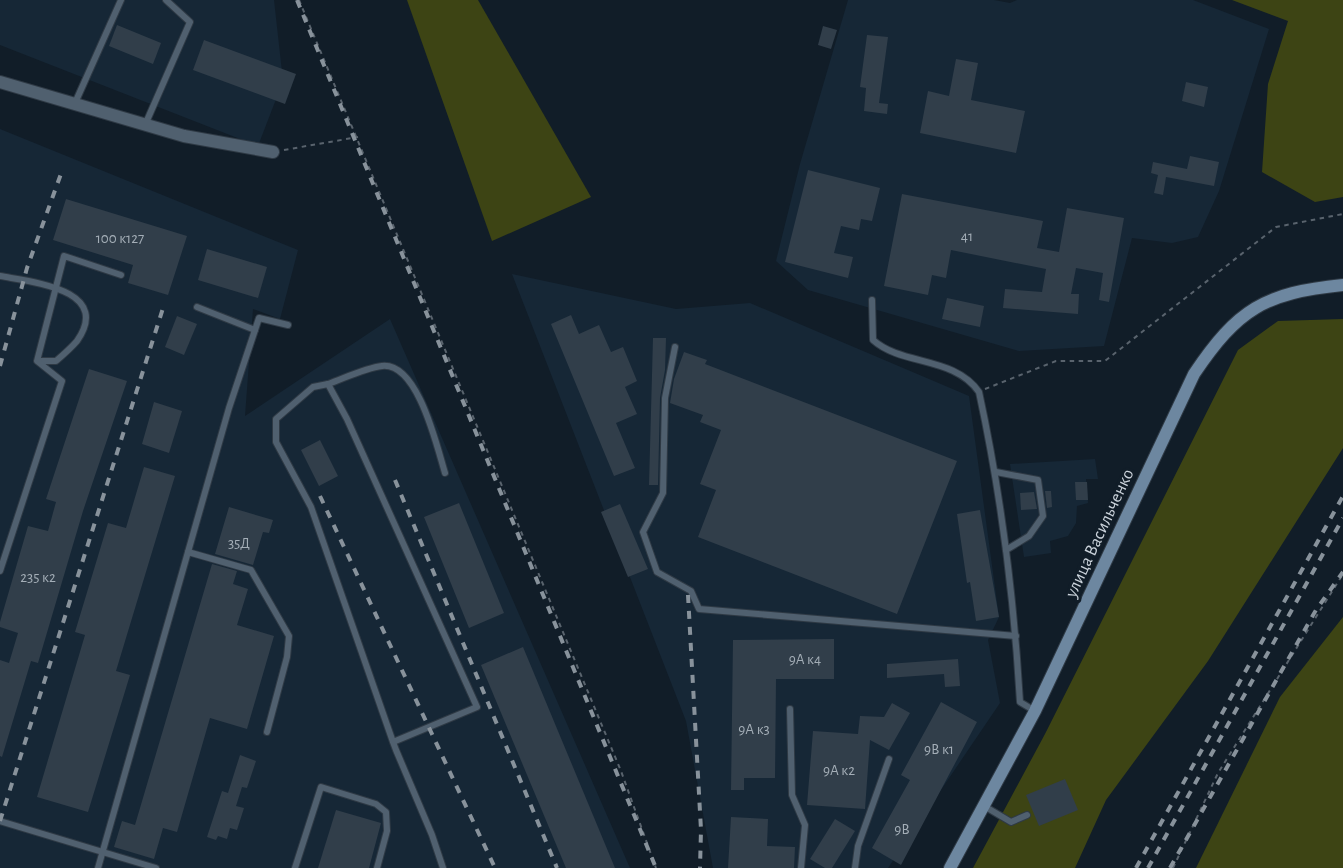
<svg xmlns="http://www.w3.org/2000/svg" width="1343" height="868" viewBox="0 0 1343 868" font-family="'Alegreya Sans',sans-serif">
<rect width="100%" height="100%" fill="#111d28"/>
<g fill="#162736">
<path d="M0 0H274L283 81 258 146 0 45Z"/>
<path d="M848 0H994L1010 3 1017 0H1193L1269 29 1219 191 1198 237 1172 243 1132 238 1104 346 1019 351 808 290 776 261 800 164Z"/>
<path d="M0 129 298 250 280 319 253 309 245 416 390 319 630 868H0Z"/>
<path d="M512 274 676 309 750 303 969 396 999 617 988 640 1000 703 888 868H713L686 721Z"/>
<path d="M1095 459 1098 479H1086L1088 503 1077 506 1076 523 1068 536 1050 541 1051 553 1024 557 1010 464Z"/>
</g>
<g fill="#3d4414">
<path d="M407 0H478L591 197 492 241Z"/>
<path d="M1232 0H1343V197L1315 202 1262 172 1268 84 1288 21Z"/>
<path d="M1343 319V448L1208 661 1106 800 1075 868H973L1045 734 1238 350 1278 321Z"/>
<path d="M1343 617V868H1196L1280 697Z"/>
</g>
<g fill="#313e4a">
<path d="M117 25 161 43 153 64 109 46Z"/>
<path d="M823 26 837 30 831 49 818 45Z"/>
<path d="M867 35 888 37 879 103 888 104 887 114 864 111 866 88 860 87Z"/>
<path d="M204 40 296 74 285 104 193 70Z"/>
<path d="M956 59 978 63 971 100 1025 111 1016 153 920 133 928 91 949 96Z"/>
<path d="M1186 82 1208 87 1204 107 1182 101Z"/>
<path d="M1190 156 1219 162 1214 186 1166 177 1163 195 1154 193 1158 175 1151 173 1153 162 1187 169Z"/>
<path d="M808 170 880 188 872 221 861 219 859 230 841 226 834 253 853 257 848 278 785 262Z"/>
<path d="M902 194 1043 221 1037 248 1059 252 1067 208 1124 218 1109 302 1099 300 1103 273 1076 268 1071 294H1079L1078 314 1003 308 1005 289 1042 292 1046 269 951 250 946 278 932 275 928 295 884 286Z"/>
<path d="M66 199 187 236 168 295 128 283 133 265 53 240Z"/>
<path d="M207 249 267 267 258 298 198 280Z"/>
<path d="M947 298 984 306 980 327 942 319Z"/>
<path d="M571 315 579 334 599 325 611 352 623 347 637 381 625 387 637 414 616 423 635 468 614 476 551 324Z"/>
<path d="M177 316 197 324 184 355 165 347Z"/>
<path d="M653 338H666L665 370 660 398 658 485H649Z"/>
<path d="M684 352 707 360 705 364 957 461 897 614 698 537 716 490 700 484 721 430 700 422 703 415 670 403 674 379Z"/>
<path d="M89 369 127 381 83 511 38 663 31 661 2 757 0 756V660L9 663 18 633 0 627V622L28 526 48 531 56 502 46 499Z"/>
<path d="M154 402 182 411 169 453 142 444Z"/>
<path d="M320 440 338 476 319 486 301 450Z"/>
<path d="M144 467 175 476 116 671 130 675 88 812 37 797 85 635 75 632 108 523 126 528Z"/>
<path d="M1075 482H1087L1088 500H1076Z"/>
<path d="M1045 491H1051L1052 507 1047 508Z"/>
<path d="M1034 492 1037 509 1021 510 1020 493Z"/>
<path d="M459 503 504 613 469 628 424 517Z"/>
<path d="M620 504 648 569 628 577 601 512Z"/>
<path d="M229 507 273 520 269 533 263 532 253 565 215 554Z"/>
<path d="M980 510 999 617 976 621 970 582 967 583 957 514Z"/>
<path d="M212 564 237 571 233 584 248 589 237 625 274 636 247 729 210 718 177 832 163 828 154 859 114 847 122 821 135 825Z"/>
<path d="M834 639V679H776L775 778H744V790H731L733 640Z"/>
<path d="M523 647 615 868H566L481 665Z"/>
<path d="M958 659 960 686 945 687 944 674 887 678V664Z"/>
<path d="M941 702 977 722 901 865 872 848 910 780 901 775Z"/>
<path d="M892 703 910 713 889 750 870 740 865 809 807 805 813 731 858 734 860 716 884 717Z"/>
<path d="M240 755 256 761 247 788 242 787 236 806 244 808 237 830 230 828 227 839 218 836 216 840 207 837 222 791 228 793Z"/>
<path d="M1065 779 1078 810 1039 826 1026 795Z"/>
<path d="M336 810 381 823 369 868H318Z"/>
<path d="M731 817 768 819 767 846 795 847 794 868H728Z"/>
<path d="M835 819 855 831 832 868H825L810 859Z"/>
</g>
<g fill="none" stroke-linecap="round" stroke-linejoin="round">
<g stroke="#2f3a45" stroke-width="8">
<g id="service">
<path d="M75 103 121 0"/>
<path d="M145 125 190 22 166 0"/>
<path d="M0 276C31 282 113 289 77 341 71 348 63 355 56 361H38"/>
<path d="M872 300 873 340C902 366 954 356 979 392 1001 494 1014 598 1020 702L1035 711"/>
<path d="M197 307 255 330"/>
<path d="M675 347 665 398 663 493 643 532 657 572 691 591 699 609 1016 636"/>
<path d="M328 384C345 378 365 368 382 366 418 362 437 447 445 473"/>
<path d="M996 472 1038 480 1043 516 1029 536 1006 550"/>
<path d="M188 552 251 570 289 636 287 657 267 732"/>
<path d="M0 571 62 381 37 361 64 256 121 275"/>
<path d="M790 709 792 795 805 825 801 868"/>
<path d="M393 742 477 707 347 419 328 384 313 387 276 419V442L311 507 393 742 396 750 432 835 443 868"/>
<path d="M984 806 1011 822 1027 815"/>
<path d="M0 821 156 868"/>
<path d="M98 868 229 408 259 318 288 325"/>
<path d="M295 868 321 787 376 804 386 812 387 831 377 868"/>
<path d="M855 868 858 846 889 759"/>
</g>
</g>
<g stroke="#2f3a45" stroke-width="14">
<path id="minor" d="M0 82 184 136 273 152"/>
</g>
<g stroke="#2f3a45" stroke-width="14">
<path id="secondary" d="M950 868 1035 711 1194 374C1238 309 1264 293 1343 285"/>
</g>
<g stroke="#59636d" stroke-width="2" stroke-dasharray="4.5 4.5" stroke-linecap="butt">
<path d="M299 0 621 771 656 868"/>
<path d="M284 150 358 137"/>
<path d="M985 389 1056 361H1105L1276 227 1343 214"/>
<path d="M1173 868 1218 773 1343 574"/>
</g>
<use href="#service" stroke="#50606f" stroke-width="6"/>
<use href="#minor" stroke="#50606f" stroke-width="12"/>
<use href="#secondary" stroke="#6d87a0" stroke-width="12"/>
<g stroke="#88929b" stroke-width="4" stroke-dasharray="8 8" stroke-linecap="butt">
<path d="M297 0 656 868"/>
<path d="M0 366 27 268 62 171"/>
<path d="M395 480 557 868"/>
<path d="M320 496 495 868"/>
<path d="M688 595 701 830 700 868"/>
<path d="M0 821 164 305"/>
<path d="M1136 868 1343 496"/>
<path d="M1148 868 1343 518"/>
<path d="M1170 868 1316 610 1343 572"/>
</g>
</g>
<g text-anchor="middle" stroke-width="6" stroke-linejoin="round" paint-order="stroke">
<g font-size="15" fill="#a4aeb7">
<text x="967" y="241">41</text>
<text x="120" y="243">100 к127</text>
<text x="239" y="548">35Д</text>
<text x="38" y="582">235 к2</text>
<text x="805" y="664">9А к4</text>
<text x="754" y="734">9А к3</text>
<text x="939" y="754">9В к1</text>
<text x="839" y="775">9А к2</text>
<text x="902" y="834">9В</text>
</g>
<g font-size="18" fill="#cbd3db" stroke="#111d28">
<text transform="translate(1099 533) rotate(-65)" y="6">улица Васильченко</text>
</g>
</g>
</svg>
